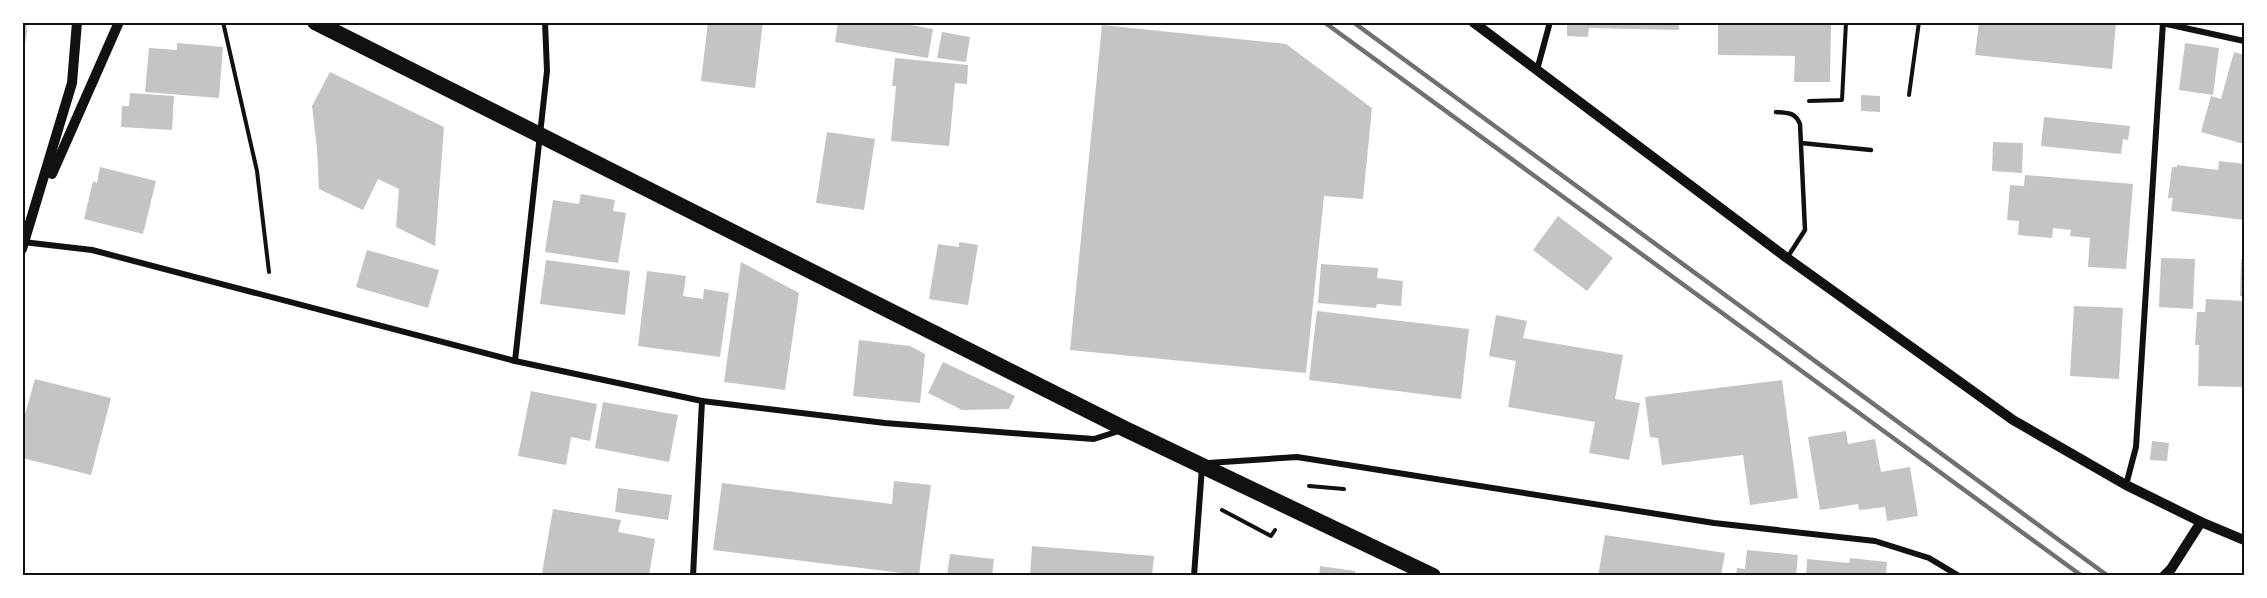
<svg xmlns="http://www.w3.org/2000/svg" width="2267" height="598" viewBox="0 0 2267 598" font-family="'Asap Condensed',sans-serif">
<rect width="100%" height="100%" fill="#fff"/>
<g fill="#c4c4c4">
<path d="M22 22H26L27 32 23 57Z"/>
<path d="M708 22H763L755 88 701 81Z"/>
<path d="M838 22H894L933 29 928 58 835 42Z"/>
<path d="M1567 22H1679V30L1589 28 1588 37 1567 36Z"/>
<path d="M1718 22H1831L1830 82H1794L1795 56 1718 55Z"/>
<path d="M1979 22H2116L2112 69 1975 55Z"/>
<path d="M1102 25 1286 44 1372 108 1363 199 1324 196 1306 373 1070 350Z"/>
<path d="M942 32 970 37 966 62 937 58Z"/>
<path d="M177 43 223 47 219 98 145 92 149 48 177 50Z"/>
<path d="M2185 43 2219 48 2213 95 2179 90Z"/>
<path d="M2234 52 2244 55V144L2201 132 2211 96 2221 99Z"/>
<path d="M895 58 968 65 967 84 955 83 949 146 891 141 896 86H892Z"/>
<path d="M330 72 444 127 435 246 396 227 399 189 378 179 363 210 319 189 317 149 312 106Z"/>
<path d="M130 93 174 96 172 130 121 127 122 106H129Z"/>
<path d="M1861 95 1880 96V112L1861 111Z"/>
<path d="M2044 117 2130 126 2128 140 2123 139 2121 154 2041 146Z"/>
<path d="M827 132 875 139 864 210 816 203Z"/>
<path d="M1993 142 2023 143 2022 173 1992 171Z"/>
<path d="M2219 161 2244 164V220L2171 211 2173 198H2168L2172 167H2177V165L2218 170Z"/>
<path d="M100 167 156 181 143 234 84 219 93 181 97 183Z"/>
<path d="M2025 175 2133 184 2126 269 2088 267 2090 238 2070 236 2071 230 2053 228 2052 238 2018 235 2019 221 2007 220 2010 185 2024 186Z"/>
<path d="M581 194 615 200 613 211 626 213 618 263 545 252 553 200 579 204Z"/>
<path d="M1558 216 1613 258 1587 291 1533 250Z"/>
<path d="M959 242 978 245 968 305 929 299 938 244 959 247Z"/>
<path d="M367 250 439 270 428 308 356 287Z"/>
<path d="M2161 258 2195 259 2193 309 2159 307Z"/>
<path d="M2241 259H2244V296H2240Z"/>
<path d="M546 260 630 271 625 315 540 304Z"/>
<path d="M741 262 799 293 785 390 724 382Z"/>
<path d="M1321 264 1378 268 1377 278 1403 281 1401 306 1377 304 1376 308 1318 303Z"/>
<path d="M647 271 686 276 683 296 703 299 704 289 729 293 720 357 638 346Z"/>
<path d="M2206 299 2244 301V387L2198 386 2199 345H2195L2197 312H2205Z"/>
<path d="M2074 306 2123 308 2119 379 2070 376Z"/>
<path d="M1317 311 1469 329 1461 399 1309 380Z"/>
<path d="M1496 315 1527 321 1523 338 1623 355 1615 399 1640 403 1629 460 1589 453 1595 422 1508 407 1516 361 1489 356Z"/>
<path d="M859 340 910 346 925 354 920 403 853 396Z"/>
<path d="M943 362 1015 396 1009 409 962 410 928 393Z"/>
<path d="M35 379 111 398 91 475 22 458V425Z"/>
<path d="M1782 380 1798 498 1750 505 1743 455 1662 465 1658 438 1650 437 1645 397Z"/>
<path d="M531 391 597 404 590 441 571 437 566 465 518 456Z"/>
<path d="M603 402 678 415 669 462 595 448Z"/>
<path d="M1846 431 1848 444 1875 439 1881 472 1910 467 1918 516 1887 521 1885 507 1859 510 1858 504 1820 510 1808 437Z"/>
<path d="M2152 441 2169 443 2167 461 2150 460Z"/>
<path d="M894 481 931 485 919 575 713 550 722 483 892 504Z"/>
<path d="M618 488 672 495 668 520 615 512Z"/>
<path d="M553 509 621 520 618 532 655 539 649 576H555L542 573Z"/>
<path d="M1605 535 1725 553 1721 576H1598Z"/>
<path d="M1032 546 1154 556 1152 576H1030Z"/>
<path d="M1747 550 1798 555 1796 576H1736L1737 568 1745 569Z"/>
<path d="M950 554 994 559 992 576H947Z"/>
<path d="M1850 558 1887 562 1886 576H1806L1807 559 1849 563Z"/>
<path d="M1320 566 1355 571V576H1319Z"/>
</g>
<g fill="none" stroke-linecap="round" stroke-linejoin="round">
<g stroke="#111" stroke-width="4">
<path d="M223 22 257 171 269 272"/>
<path d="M1909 95 1919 22"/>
<path d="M1809 101 1842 100 1846 22"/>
<path d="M1309 486 1344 489"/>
<path d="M1222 510 1271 536 1275 530"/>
</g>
<g stroke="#111" stroke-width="4.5">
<path d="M1776 112C1788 113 1795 112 1800 124L1805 230 1787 258"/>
<path d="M1801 143 1871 150"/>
</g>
<g stroke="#111" stroke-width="6">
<path d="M2162 23 2244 41"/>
<path d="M1537 70 1550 22"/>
<path d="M23 242 92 250 515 361 702 401 885 423 1025 434 1094 439 1122 430"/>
<path d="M515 361 547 71 545 22"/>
<path d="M1208 463 1297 457 1714 523 1875 541 1929 558 1959 576"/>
<path d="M2126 485 2136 447 2163 22"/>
<path d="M693 576 702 401"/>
<path d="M1194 576 1202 467"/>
</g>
<g stroke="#111" stroke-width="10">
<path d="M1473 22 1787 258 2013 420 2126 485 2201 522 2244 540"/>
<path d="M52 174 119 22"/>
<path d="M22 249 72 83 77 22"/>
<path d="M2164 576 2171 569 2201 522"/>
</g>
<path stroke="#111" stroke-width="16" d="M315 22 1125 429 1433 576"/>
<g stroke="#707070" stroke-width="4.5">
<path d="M1324 22 2082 576"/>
<path d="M1353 22 2108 576"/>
</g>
</g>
<rect width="2267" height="598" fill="none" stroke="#ffffff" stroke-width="48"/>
<rect x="24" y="24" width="2219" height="550" fill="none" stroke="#111" stroke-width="2"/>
</svg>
